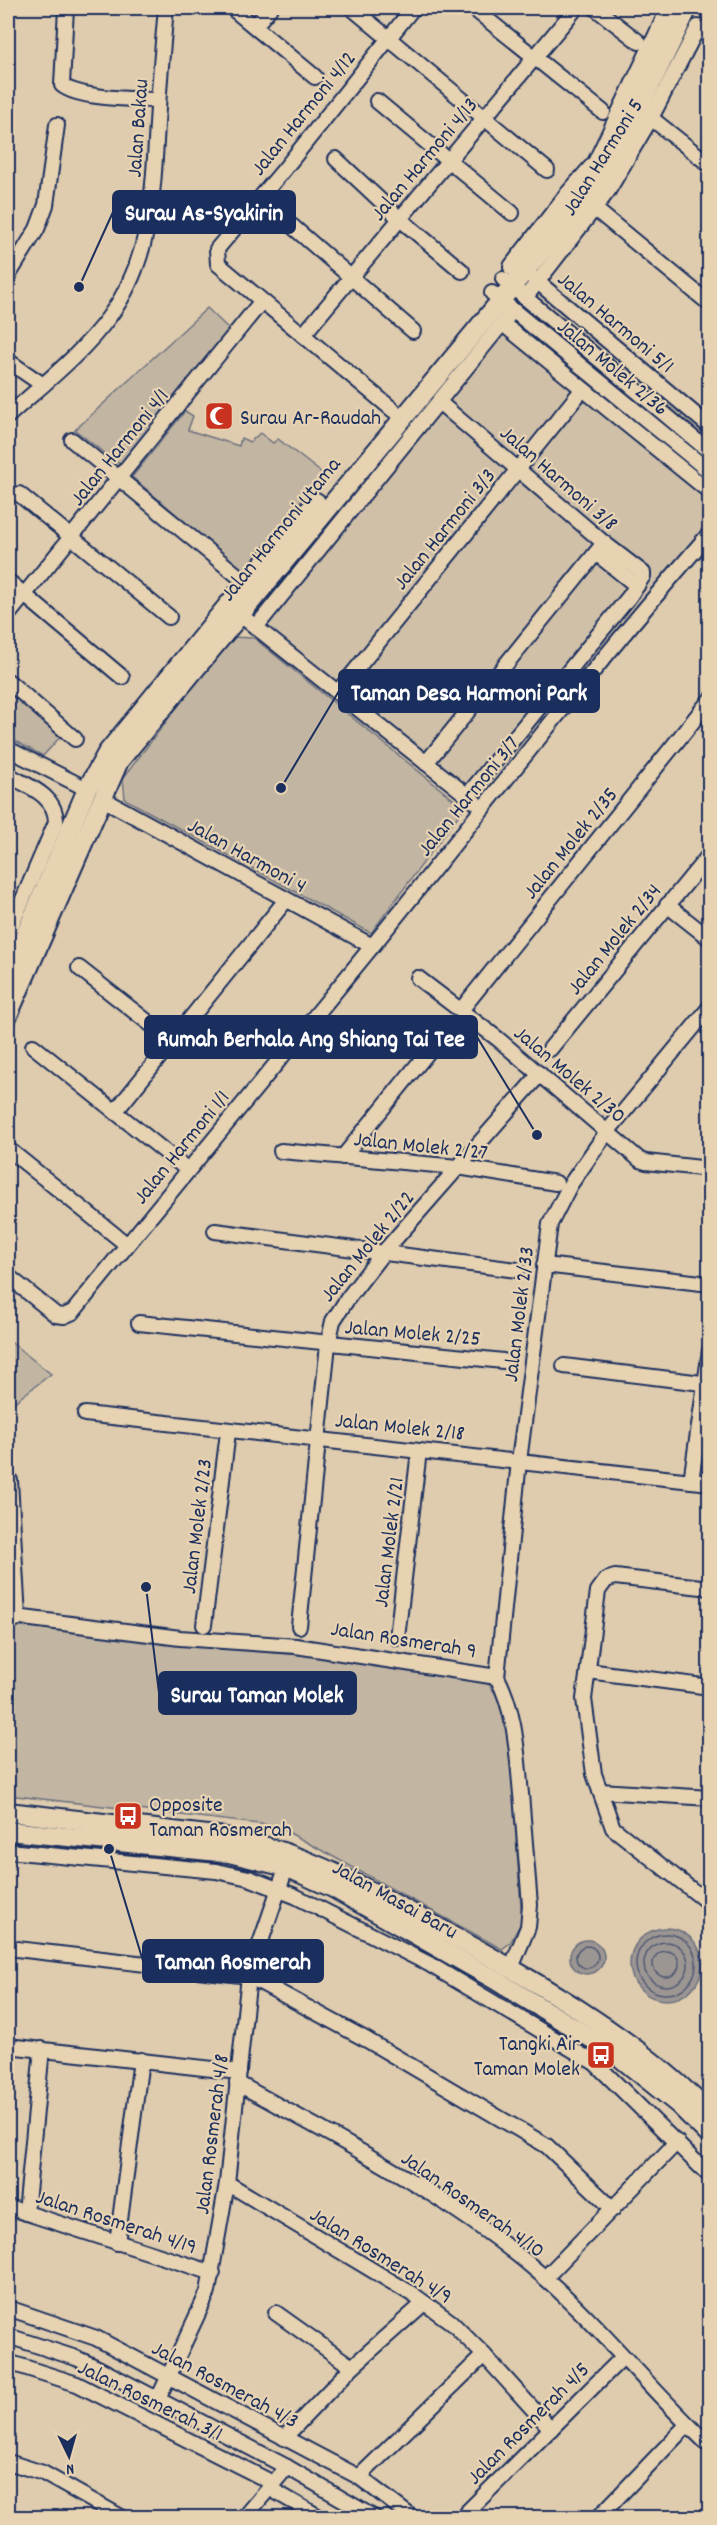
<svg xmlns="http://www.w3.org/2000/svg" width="717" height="2525" viewBox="0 0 717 2525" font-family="Dekko,sans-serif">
<rect width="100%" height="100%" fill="#dfccae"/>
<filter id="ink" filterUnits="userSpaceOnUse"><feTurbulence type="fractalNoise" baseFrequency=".0167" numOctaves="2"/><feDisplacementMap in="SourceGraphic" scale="12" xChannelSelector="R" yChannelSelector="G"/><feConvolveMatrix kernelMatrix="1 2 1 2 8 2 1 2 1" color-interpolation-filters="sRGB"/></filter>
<g filter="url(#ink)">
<path fill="#d0c0a8" d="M503 309 709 480V524L469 805 246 628Z"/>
<g fill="#c2b5a2" stroke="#6e7280" stroke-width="1.5">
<path d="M207 308 230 330 126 462 117 463 75 430Z"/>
<path d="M185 411 193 416 188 430 239 446 241 438 250 442 260 433 273 443 278 439 323 474 244 572 132 477Z"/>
<path d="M231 637 254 638 464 808 371 933 125 799 123 778Z"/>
<path d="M8 692 60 737 43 756 8 737Z"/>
<path d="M8 1340 51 1374 8 1407Z"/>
<path d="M8 1624 213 1647 367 1661 485 1679 500 1700 513 1748 514 1808 522 1921 510 1943 502 1949 277 1826 8 1795Z"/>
</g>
<g fill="#9c9693" stroke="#686d7e" stroke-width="1.5">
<circle cx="666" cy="1964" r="36"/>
<circle cx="587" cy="1957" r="17"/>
</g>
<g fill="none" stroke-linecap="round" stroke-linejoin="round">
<g stroke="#4f5873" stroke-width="1.5">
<circle cx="666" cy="1964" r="30"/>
<circle cx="666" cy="1964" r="22"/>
<circle cx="587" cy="1957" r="11"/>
<circle cx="666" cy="1964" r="13"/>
</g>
<g stroke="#1b2f5e" stroke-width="18">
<g id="minor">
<path d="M66 8 62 85C79 99 136 99 158 100"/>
<path d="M232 8 315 77"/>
<path d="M352 8 547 170"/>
<path d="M473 8 603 112"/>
<path d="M595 8 639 42"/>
<path d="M255 26 270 8"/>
<path d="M377 101 512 213"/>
<path d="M651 118 710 165"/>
<path d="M336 159 400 219 462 271"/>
<path d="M595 209 710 304"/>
<path d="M292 226 413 331"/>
<path d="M8 276 37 229 46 205 57 125"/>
<path d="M533 278 710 427"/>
<path d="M503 279 710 452"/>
<path d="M492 293 710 472"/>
<path d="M525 298 608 191 651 118 698 27 710 37"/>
<path d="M503 324 710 492"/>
<path d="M303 335 576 8"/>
<path d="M8 361 43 385"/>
<path d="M440 403 604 543 643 573V576L629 597 467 796"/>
<path d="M393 410 218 264 217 249 282 172 413 8"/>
<path d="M8 416C42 385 81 355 109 317 155 256 153 181 158 108 160 74 163 41 166 8"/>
<path d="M72 440 237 575"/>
<path d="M19 494 169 617"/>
<path d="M596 553 637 586"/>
<path d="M8 581 122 677"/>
<path d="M233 609 474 801"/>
<path d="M8 615 261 302"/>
<path d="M256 627 513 310"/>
<path d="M8 681 75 739"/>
<path d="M338 692 582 390"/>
<path d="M8 749 87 789"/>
<path d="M426 763 604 543"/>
<path d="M8 775C28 786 56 795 56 822L8 934"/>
<path d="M103 799 372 946"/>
<path d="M667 905 710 939"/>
<path d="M79 968 172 1041"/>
<path d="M418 978 498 1039 640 1160 646 1162 710 1169"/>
<path d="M461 1010 710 700"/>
<path d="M33 1046 188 1170"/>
<path d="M550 1049 710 854"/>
<path d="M115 1112 286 900"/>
<path d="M8 1149 126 1244"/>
<path d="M281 1151 458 1167 556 1183"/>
<path d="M343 1157 437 1041"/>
<path d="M215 1231 517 1270"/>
<path d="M544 1265 710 1284"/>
<path d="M8 1276 56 1315 64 1316 73 1312C172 1189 274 1067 374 944 485 807 593 666 710 533"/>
<path d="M139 1323 503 1361"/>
<path d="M564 1366 710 1384"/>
<path d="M85 1414 710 1483"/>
<path d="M691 1481 710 1350"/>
<path d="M710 1588 615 1577 606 1580 598 1591 584 1699 594 1774 613 1828 710 1904"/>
<path d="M16 1617 180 1638 296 1646 497 1677"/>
<path d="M204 1625 228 1432"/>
<path d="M299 1626 328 1344 333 1321 348 1298 382 1254 540 1074"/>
<path d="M397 1638 419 1451"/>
<path d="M588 1671 710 1687"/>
<path d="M497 1677 519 1461 550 1224 570 1185 607 1132 710 1007"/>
<path d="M497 1677C516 1713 517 1754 521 1794 524 1831 527 1868 530 1905L528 1927 511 1968"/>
<path d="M600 1791 710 1798"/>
<path d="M8 1851 216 1871 249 1878 295 1896 429 1964 595 2063 710 2176"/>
<path d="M8 1948 249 1976 367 2040 547 2146 613 2209"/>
<path d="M8 2046 239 2072"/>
<path d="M237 2083C342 2141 453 2197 544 2277 603 2329 652 2392 710 2446"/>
<path d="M227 2183 412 2294 451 2322 484 2355 551 2429"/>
<path d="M8 2207 213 2273"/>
<path d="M26 2213 42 2049"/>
<path d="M117 2243 141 2060"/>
<path d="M545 2278 677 2142"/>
<path d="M8 2308 96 2338 359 2477 413 2518"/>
<path d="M276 2313 352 2367"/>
<path d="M8 2336 76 2358 98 2368 287 2467 375 2518"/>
<path d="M8 2362 77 2384 273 2483"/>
<path d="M158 2399 208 2292 227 2183 249 1976 286 1868"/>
<path d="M284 2438 352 2367 424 2303"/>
<path d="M8 2462 43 2473 123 2518"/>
<path d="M359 2477 484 2355"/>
<path d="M269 2488 321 2518"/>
<path d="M244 2518 287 2467"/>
<path d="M461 2518 623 2357"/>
<path d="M598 2518 687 2425"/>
</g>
</g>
<g stroke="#1b2f5e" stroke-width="22">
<g id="major">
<path d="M513 267 568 196 597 163 671 8"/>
<path d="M8 976 87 789 107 753 228 605 316 502"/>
<path d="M8 1015 119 761 608 171 688 8"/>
<path d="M8 1481 16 1617 8 1616"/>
<path d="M8 1812 225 1837C302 1850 369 1890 437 1927 530 1978 636 2037 710 2114"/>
<path d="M8 1831 229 1853 278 1865 295 1871 333 1888 497 1981 612 2051 679 2105 710 2136"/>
</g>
</g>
<use href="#minor" stroke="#e7d3b1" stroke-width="14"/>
<use href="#major" stroke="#e7d3b1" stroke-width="18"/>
</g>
</g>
<defs>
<g id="mosque-square" transform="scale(1.5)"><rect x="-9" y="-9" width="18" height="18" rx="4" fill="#c8321e" stroke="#e7d3b1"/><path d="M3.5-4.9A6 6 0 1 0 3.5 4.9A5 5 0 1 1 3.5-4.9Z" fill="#fff"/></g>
<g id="bus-square" transform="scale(1.5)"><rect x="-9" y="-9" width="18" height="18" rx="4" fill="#c8321e" stroke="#e7d3b1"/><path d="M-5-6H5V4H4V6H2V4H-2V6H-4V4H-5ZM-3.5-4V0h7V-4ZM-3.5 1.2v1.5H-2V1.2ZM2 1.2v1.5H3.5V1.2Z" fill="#fff"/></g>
</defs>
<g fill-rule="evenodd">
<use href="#mosque-square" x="219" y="416"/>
<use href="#bus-square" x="128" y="1816"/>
<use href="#bus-square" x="601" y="2055"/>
</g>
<g text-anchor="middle" stroke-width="4.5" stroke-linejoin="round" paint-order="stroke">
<g font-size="22" fill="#1b2f5e" stroke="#e7d3b1">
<text transform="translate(302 112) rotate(-51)" y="8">Jalan Harmoni 4/12</text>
<text transform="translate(136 128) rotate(-86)" y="8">Jalan Bakau</text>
<text transform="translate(601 156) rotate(-58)" y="8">Jalan Harmoni 5</text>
<text transform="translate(423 158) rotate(-50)" y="8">Jalan Harmoni 4/13</text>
<text transform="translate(617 321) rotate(40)" y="8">Jalan Harmoni 5/1</text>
<text transform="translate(614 366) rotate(40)" y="8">Jalan Molek 2/36</text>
<text transform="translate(118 446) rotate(-51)" y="8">Jalan Harmoni 4/1</text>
<text transform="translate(560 477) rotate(41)" y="8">Jalan Harmoni 3/8</text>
<text transform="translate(279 528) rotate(-51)" y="8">Jalan Harmoni Utama</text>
<text transform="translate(443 528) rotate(-51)" y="8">Jalan Harmoni 3/3</text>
<text transform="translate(467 795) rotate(-51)" y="8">Jalan Harmoni 3/7</text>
<text transform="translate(569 842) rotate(-51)" y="8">Jalan Molek 2/35</text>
<text transform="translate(248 854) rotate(29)" y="8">Jalan Harmoni 4</text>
<text transform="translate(613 938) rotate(-51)" y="8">Jalan Molek 2/34</text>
<text transform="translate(571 1073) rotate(40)" y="8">Jalan Molek 2/30</text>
<text transform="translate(421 1144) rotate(6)" y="8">Jalan Molek 2/27</text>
<text transform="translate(180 1146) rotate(-51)" y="8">Jalan Harmoni 1/1</text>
<text transform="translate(366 1245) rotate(-51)" y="8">Jalan Molek 2/22</text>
<text transform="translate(517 1314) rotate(-83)" y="8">Jalan Molek 2/33</text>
<text transform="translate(413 1331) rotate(5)" y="8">Jalan Molek 2/25</text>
<text transform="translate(400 1425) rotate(6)" y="8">Jalan Molek 2/18</text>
<text transform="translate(195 1526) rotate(-83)" y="8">Jalan Molek 2/23</text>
<text transform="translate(387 1542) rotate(-83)" y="8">Jalan Molek 2/21</text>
<text transform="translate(404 1638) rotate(9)" y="8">Jalan Rosmerah 9</text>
<text transform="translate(396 1898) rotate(29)" y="8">Jalan Masai Baru</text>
<text transform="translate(210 2134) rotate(-83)" y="8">Jalan Rosmerah 4/8</text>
<text transform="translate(474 2203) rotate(35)" y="8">Jalan Rosmerah 4/10</text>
<text transform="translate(117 2220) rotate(18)" y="8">Jalan Rosmerah 4/19</text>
<text transform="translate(382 2254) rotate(32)" y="8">Jalan Rosmerah 4/9</text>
<text transform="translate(226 2383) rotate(28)" y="8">Jalan Rosmerah 4/3</text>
<text transform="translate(151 2399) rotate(26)" y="8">Jalan Rosmerah 3/1</text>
<text transform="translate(527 2422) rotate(-45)" y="8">Jalan Rosmerah 4/5</text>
</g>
<g font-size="22" fill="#1b2f5e" stroke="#e7d3b1" text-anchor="start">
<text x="240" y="424">Surau Ar-Raudah</text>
<text x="149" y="1811">Opposite<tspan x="149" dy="25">Taman Rosmerah</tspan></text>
<text x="580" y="2050" text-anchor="end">Tangki Air<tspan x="580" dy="25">Taman Molek</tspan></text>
</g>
</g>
<path fill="none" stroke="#1b2f5e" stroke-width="2" d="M79 287L113 212M281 788L339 691M537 1135L477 1037M146 1587L159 1693M109 1849L143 1961"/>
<g fill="#1b2f5e" stroke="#e7d3b1" stroke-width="2">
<circle cx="79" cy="287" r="6"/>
<circle cx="281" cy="788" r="6"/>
<circle cx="537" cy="1135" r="6"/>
<circle cx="146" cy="1587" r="6"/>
<circle cx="109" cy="1849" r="6"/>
</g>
<g fill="#1b2f5e" stroke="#1b2f5e" stroke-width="2">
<rect x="113" y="191" width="182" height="42" rx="6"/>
<rect x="339" y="670" width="260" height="42" rx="6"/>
<rect x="145" y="1016" width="332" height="42" rx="6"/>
<rect x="159" y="1672" width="197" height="42" rx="6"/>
<rect x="143" y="1940" width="180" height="42" rx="6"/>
</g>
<g font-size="24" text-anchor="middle" font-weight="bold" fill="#fff">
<text x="204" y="220">Surau As-Syakirin</text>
<text x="469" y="700">Taman Desa Harmoni Park</text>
<text x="311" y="1046">Rumah Berhala Ang Shiang Tai Tee</text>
<text x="257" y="1702">Surau Taman Molek</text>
<text x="233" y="1969">Taman Rosmerah</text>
</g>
<rect width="717" height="2525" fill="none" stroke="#e7d3b1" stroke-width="30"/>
<rect x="15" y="15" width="687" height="2495" fill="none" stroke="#1b2f5e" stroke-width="2" filter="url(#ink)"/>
<g transform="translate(69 2456) rotate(175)" stroke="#e7d3b1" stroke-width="4.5" paint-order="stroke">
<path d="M0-4.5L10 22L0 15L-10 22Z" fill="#1b2f5e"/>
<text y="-9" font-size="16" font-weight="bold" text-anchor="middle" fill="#1b2f5e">N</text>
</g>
</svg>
